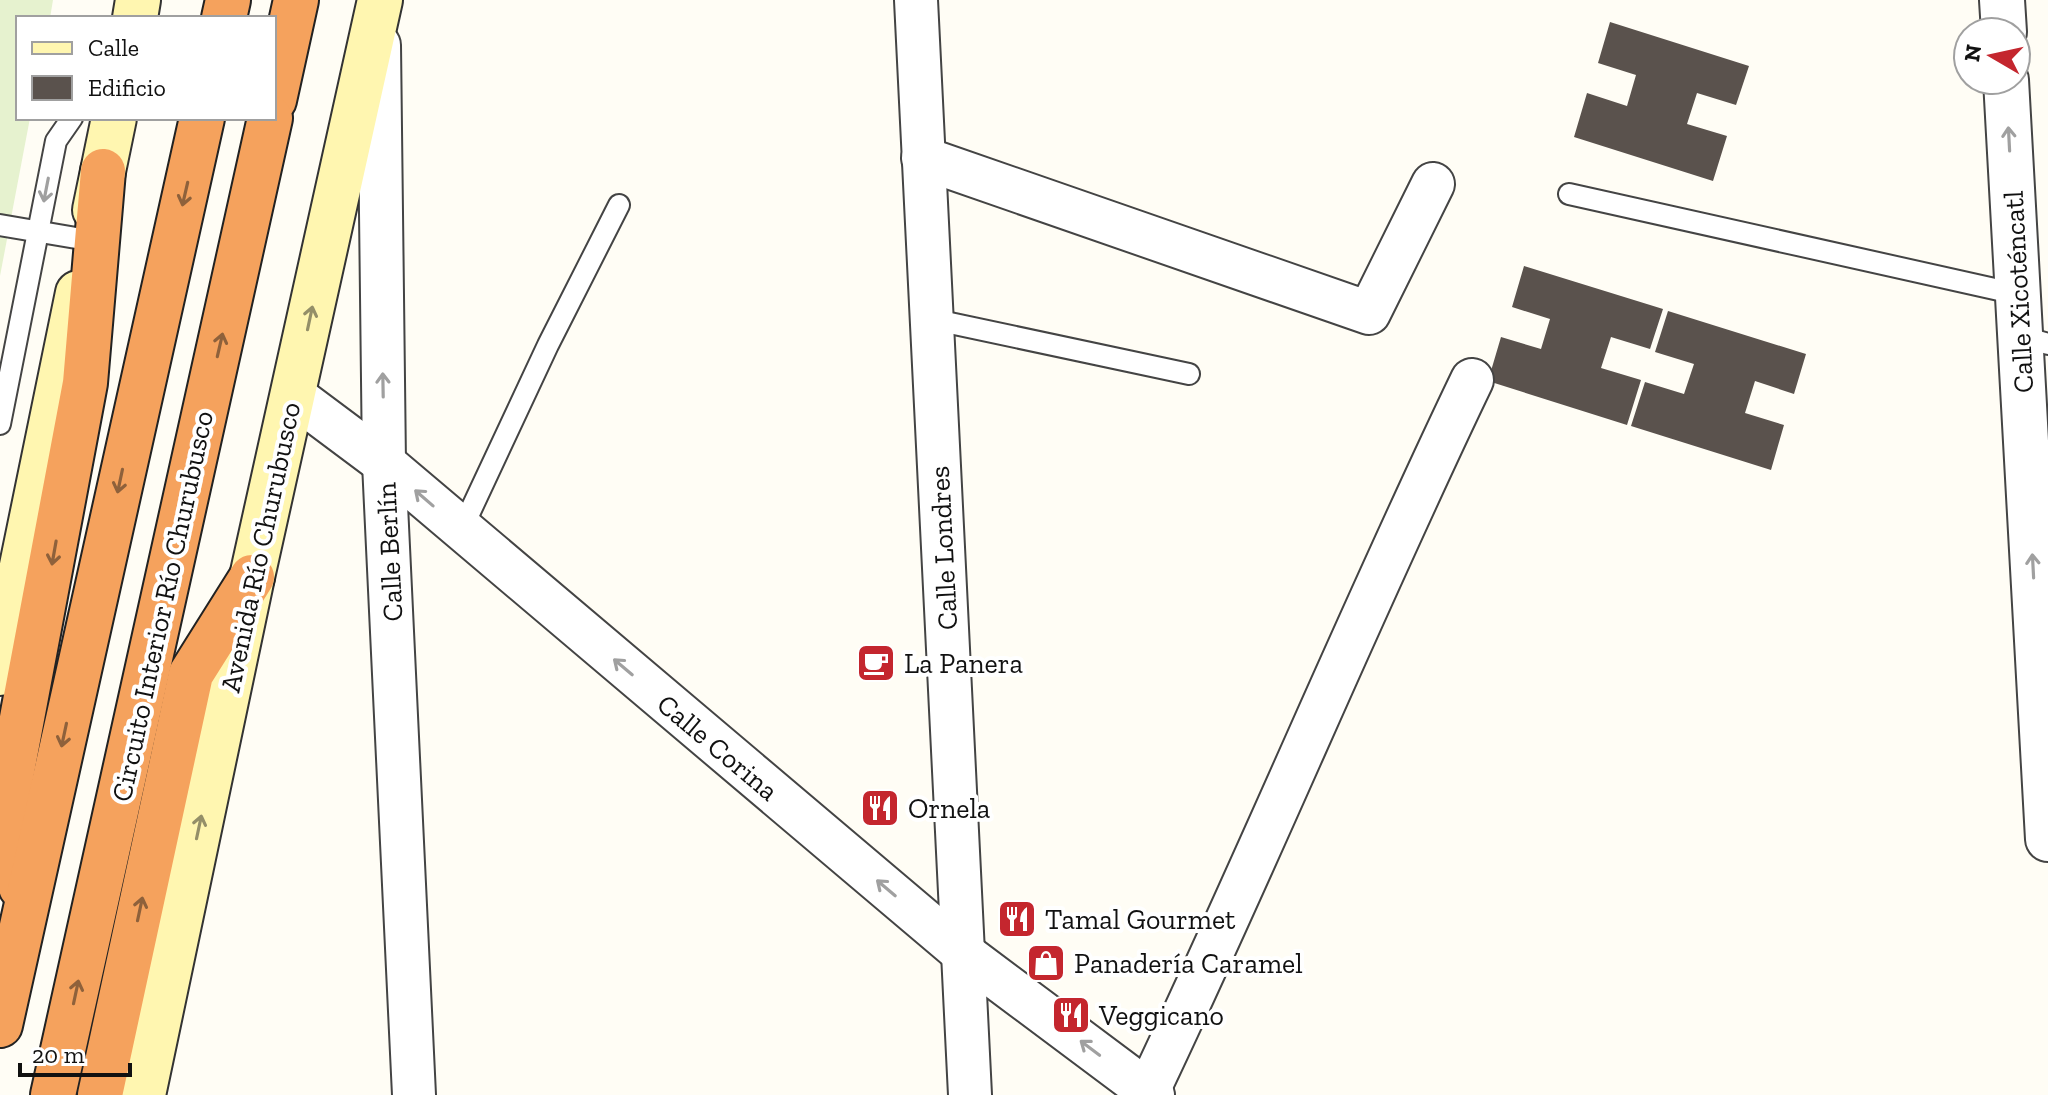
<svg xmlns="http://www.w3.org/2000/svg" width="2048" height="1095" viewBox="0 0 2048 1095" font-family="'Zilla Slab',serif">
<rect width="100%" height="100%" fill="#fffdf5"/>
<path fill="#e6f2cf" d="M0 0H53L50 18H18V118H30L0 276Z"/>
<g fill="#5a524d">
<path d="M1610 22 1749 66 1736 105 1697 93 1687 124 1727 136 1713 181 1574 137 1587 93 1627 106 1636 75 1598 63Z"/>
<path d="M1524 266 1663 309 1650 349 1611 337 1601 368 1641 380 1627 425 1488 381 1501 337 1541 349 1550 319 1512 307Z"/>
<path d="M1668 311 1806 354 1794 394 1755 381 1745 413 1784 425 1771 470 1631 426 1645 382 1684 394 1694 364 1655 352Z"/>
</g>
<g fill="none" stroke-linecap="round" stroke-linejoin="round">
<g stroke="#444" stroke-width="24">
<g id="service">
<path d="M1569 194 2017 294"/>
<path d="M0 225 88 240"/>
<path d="M931 319 1189 374"/>
<path d="M2020 336 2048 344"/>
<path d="M0 424 56 141 72 118"/>
<path d="M461 531 548 345 619 205"/>
</g>
</g>
<g stroke="#444" stroke-width="46">
<g id="minor">
<path d="M916 0 970 1095"/>
<path d="M379 45 384 463 414 1095"/>
<path d="M923 158 1369 313 1433 184"/>
<path d="M293 395 384 463 963 953 1153 1095"/>
<path d="M1148 1091C1260 856 1359 615 1472 380"/>
</g>
</g>
<g stroke="#444" stroke-width="48">
<g id="tertiary">
<path d="M2002 0 2004 32"/>
<path d="M2006 80 2048 839"/>
</g>
</g>
<g stroke="#333" stroke-width="48">
<g id="secondary">
<path d="M135 18 138 0"/>
<path d="M95 210 114 118"/>
<path d="M0 673 78 293"/>
<path d="M143 1095 252 577 380 0"/>
</g>
</g>
<g stroke="#222" stroke-width="48">
<g id="motorway">
<path d="M224 18 228 0"/>
<path d="M274 100 296 0"/>
<path d="M21 887 7 798 85 383 103 171"/>
<path d="M0 1025 202 118"/>
<path d="M53 1095 270 118"/>
<path d="M100 1095 191 674 252 577"/>
</g>
</g>
<use href="#service" stroke="#fff" stroke-width="20"/>
<use href="#minor" stroke="#fff" stroke-width="42"/>
<use href="#tertiary" stroke="#fff" stroke-width="44"/>
<use href="#secondary" stroke="#fff6b0" stroke-width="44"/>
<use href="#motorway" stroke="#f5a25d" stroke-width="44"/>
</g>
<defs><path id="oneway-shaft" d="M-6 0H5M1.5-3L5.5 0L1.5 3" fill="none" stroke-width="1.6" stroke-linecap="round" stroke-linejoin="round" transform="scale(2)"/></defs>
<g stroke="#a0a0a0">
<use href="#oneway-shaft" transform="translate(2009 139) rotate(-93)"/>
<use href="#oneway-shaft" transform="translate(46 190) rotate(101)"/>
<use href="#oneway-shaft" transform="translate(383 385) rotate(-91)"/>
<use href="#oneway-shaft" transform="translate(424 498) rotate(-139)"/>
<use href="#oneway-shaft" transform="translate(2033 566) rotate(-93)"/>
<use href="#oneway-shaft" transform="translate(623 667) rotate(-140)"/>
<use href="#oneway-shaft" transform="translate(886 888) rotate(-140)"/>
<use href="#oneway-shaft" transform="translate(1090 1048) rotate(-143)"/>
</g>
<g stroke="#8e613b">
<use href="#oneway-shaft" transform="translate(185 194) rotate(103)"/>
<use href="#oneway-shaft" transform="translate(220 345) rotate(-77)"/>
<use href="#oneway-shaft" transform="translate(120 481) rotate(102)"/>
<use href="#oneway-shaft" transform="translate(54 553) rotate(100)"/>
<use href="#oneway-shaft" transform="translate(64 735) rotate(102)"/>
<use href="#oneway-shaft" transform="translate(140 909) rotate(-78)"/>
<use href="#oneway-shaft" transform="translate(76 992) rotate(-78)"/>
</g>
<g stroke="#948f68">
<use href="#oneway-shaft" transform="translate(310 318) rotate(-78)"/>
<use href="#oneway-shaft" transform="translate(199 827) rotate(-78)"/>
</g>
<defs>
<g id="cafe-square" transform="scale(2)"><rect x="-9" y="-9" width="18" height="18" rx="4" fill="#c4262e" stroke="#fff"/><path d="M-5.5-4.5H6V0H3Q3 3.5 0 3.5H-2.5Q-5.5 3.5-5.5 0ZM3-3.2v2h1.7v-2ZM-6 4.5H4V6H-6Z" fill="#fff"/></g>
<g id="restaurant-square" transform="scale(2)"><rect x="-9" y="-9" width="18" height="18" rx="4" fill="#c4262e" stroke="#fff"/><path d="M-5-6h1v4h1v-4h1v4h1v-4h1v5L-1.5 .5V6h-2V.5L-5-1ZM5-6V6H3V1.5H1.5Q1.5-4 5-6Z" fill="#fff"/></g>
<g id="shop-square" transform="scale(2)"><rect x="-9" y="-9" width="18" height="18" rx="4" fill="#c4262e" stroke="#fff"/><path d="M-5-2.5h2.3a2.7 3.5 0 0 1 5.4 0H5L5.5 6h-11ZM-1.5-2.5h3a1.5 2.3 0 0 0-3 0Z" fill="#fff"/></g>
</defs>
<g fill-rule="evenodd">
<use href="#cafe-square" x="876" y="663"/>
<use href="#restaurant-square" x="880" y="808"/>
<use href="#restaurant-square" x="1017" y="919"/>
<use href="#shop-square" x="1046" y="963"/>
<use href="#restaurant-square" x="1071" y="1015"/>
</g>
<g text-anchor="middle" stroke-width="8" stroke-linejoin="round" paint-order="stroke">
<g font-size="28" fill="#111" stroke="#fff">
<text transform="translate(2018 292) rotate(-93)" y="10">Calle Xicoténcatl</text>
<text transform="translate(260 547) rotate(-78)" y="10">Avenida Río Churubusco</text>
<text transform="translate(943 548) rotate(-93)" y="10">Calle Londres</text>
<text transform="translate(389 552) rotate(-93)" y="10">Calle Berlín</text>
<text transform="translate(162 606) rotate(-78)" y="10">Circuito Interior Río Churubusco</text>
<text transform="translate(718 747) rotate(40)" y="10">Calle Corina</text>
</g>
<g font-size="28" fill="#111" stroke="#fff" text-anchor="start">
<text x="904" y="673">La Panera</text>
<text x="908" y="818">Ornela</text>
<text x="1045" y="929">Tamal Gourmet</text>
<text x="1074" y="973">Panadería Caramel</text>
<text x="1099" y="1025">Veggicano</text>
</g>
</g>
<rect x="16" y="16" width="260" height="104" fill="#ffffff" stroke="#a0a0a0" stroke-width="2"/>
<rect x="32" y="42" width="40" height="12" fill="#fff6b0" stroke="#a0a0a0" stroke-width="2"/>
<text x="88" y="56" font-size="24" fill="#111111">Calle</text>
<rect x="32" y="76" width="40" height="24" fill="#5a524d" stroke="#a0a0a0" stroke-width="2"/>
<text x="88" y="96" font-size="24" fill="#111111">Edificio</text>
<g transform="translate(1992 56) rotate(279)"><circle r="38" fill="#ffffff" stroke="#a0a0a0" stroke-width="2"/>
<path d="M0-6L14 30L0 20L-14 30Z" fill="#c4262e"/>
<text y="-12" font-size="22" font-weight="bold" text-anchor="middle" fill="#111111">N</text>
</g>
<path d="M20 1063v12h110v-12" fill="none" stroke="#111111" stroke-width="4"/>
<text x="32" y="1063" font-size="24" fill="#111111" stroke="#ffffff" stroke-width="6" paint-order="stroke">20 m</text>
</svg>
